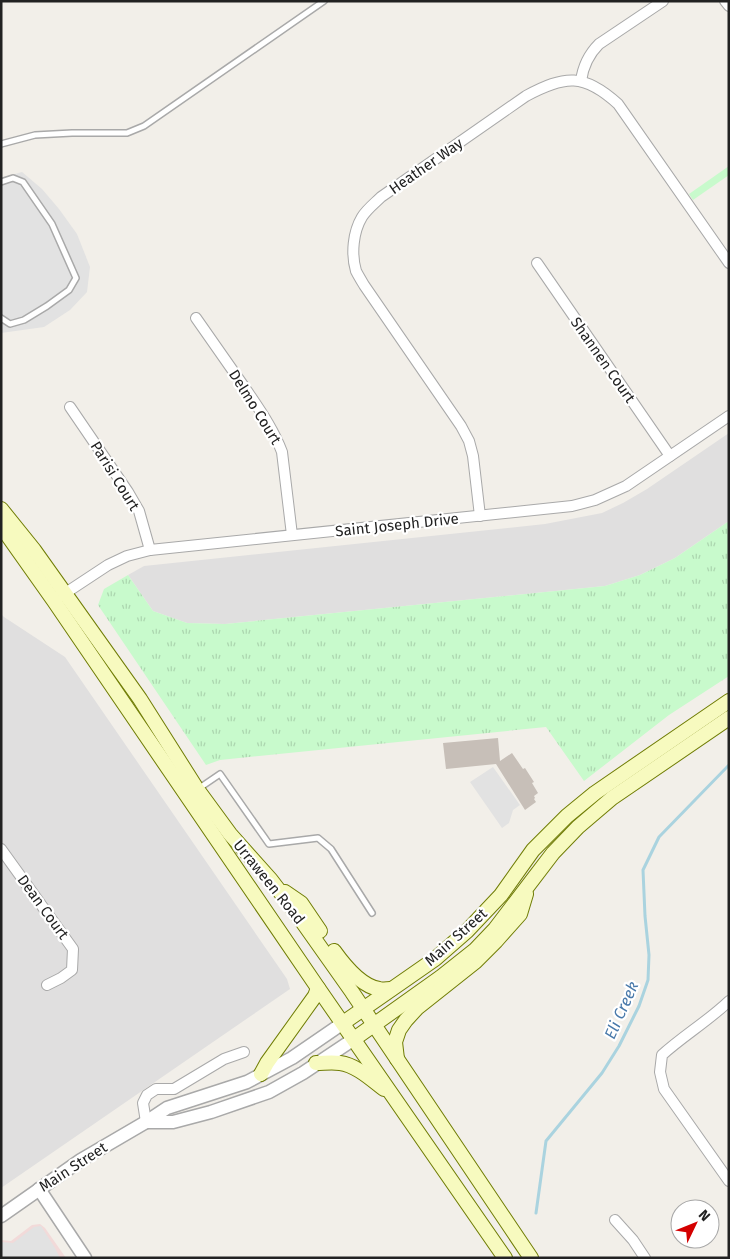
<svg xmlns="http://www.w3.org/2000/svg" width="730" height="1259" viewBox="0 0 730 1259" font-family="'Fira Sans',sans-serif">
<defs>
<pattern id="park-tufts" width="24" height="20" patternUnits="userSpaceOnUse" patternTransform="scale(1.25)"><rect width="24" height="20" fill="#c8facc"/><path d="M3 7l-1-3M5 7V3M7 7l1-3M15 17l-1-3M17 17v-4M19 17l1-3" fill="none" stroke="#acd6af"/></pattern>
</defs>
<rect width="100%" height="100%" fill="#f2efe9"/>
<g fill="#e0dfdf">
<path d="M729 433V521L675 558 640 575 605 586 225 624 187 623 153 611 128 575 144 566 545 524 602 513 623 503 647 489Z"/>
<path d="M1 614 4 617 65 657 287 979 290 989 1 1188Z"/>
</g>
<path fill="#f2dad9" d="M40 1224 45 1228 66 1258H1V1240L11 1241 32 1225Z"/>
<g fill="url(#park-tufts)">
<path d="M729 166V175L693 200 689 194Z"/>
<path d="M729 521V676L669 715 584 781 546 727 220 760 206 765 98 605 104 589 128 575 153 611 187 623 225 624 605 586 640 575 675 558Z"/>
</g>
<g fill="#e2e2e2">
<path d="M22 172 42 189 59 209 77 234 90 267 87 292 70 310 44 327 1 333V178Z"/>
<path d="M493 767 520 805 513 810 509 823 502 828 470 782Z"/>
<path d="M41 1226 55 1248 60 1258H4L1 1254V1242L13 1243 34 1227Z"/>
</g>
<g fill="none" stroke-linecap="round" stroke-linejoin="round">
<path stroke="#aad3df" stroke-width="3" d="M536 1213 546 1141 602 1073 619 1046 639 1006 648 980 649 955 645 916 643 870 659 837 729 765"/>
</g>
<path fill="#c7bfb8" d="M498 738 500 761 512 753 523 769 525 768 534 782 532 783 538 793 534 796 535 798 534 799 536 802 525 810 496 764 446 769 443 743Z"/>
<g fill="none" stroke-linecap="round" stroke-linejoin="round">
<g stroke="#a9a9a9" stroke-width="8">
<g id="service">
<path d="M1 144 35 135 72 133H127L144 126 324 1"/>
<path d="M1 182 13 178 23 182 52 224 76 278 69 290 47 306 24 320 10 324 1 318"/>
<path d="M198 789 220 774 269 844 318 838 331 849 372 913"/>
</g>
</g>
<g stroke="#a9a9a9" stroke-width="12">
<g id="minor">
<path d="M725 1 729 6"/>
<path d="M581 81C583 66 588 55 599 44L663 1"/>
<path d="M537 263 670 456"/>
<path d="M196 318C212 341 229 365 245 388 259 409 273 428 282 452L292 535"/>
<path d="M70 407 128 492 139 511 150 550"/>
<path d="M480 516 473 456 469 441 461 426 364 285C361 280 358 275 356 271 351 254 353 232 362 217 367 209 375 203 381 197L526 96C565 75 584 73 618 104L729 263"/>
<path d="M61 596 108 565 127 556 150 550 572 506 595 500 626 486 729 416"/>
<path d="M1 849 73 949 72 970 61 978 47 985"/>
<path d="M729 1001C708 1021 683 1036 662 1055L660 1072 664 1089 729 1181"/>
<path d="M146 1122 143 1103 147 1095 156 1089H174L224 1059 244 1052"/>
<path d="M615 1220 633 1240 645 1258"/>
</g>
</g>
<g stroke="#a9a9a9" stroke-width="15">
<g id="tertiary">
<path d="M146 1122H173L211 1112 269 1092 303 1073 354 1039"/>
<path d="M39 1189 85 1258"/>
<path d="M1 1216 81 1160 146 1122 167 1108 247 1082 292 1058 343 1023"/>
</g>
</g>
<g stroke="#707d05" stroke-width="16">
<g id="secondary">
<path d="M1 509 34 550 140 699 197 789 230 834 271 880 294 910 352 992 531 1258"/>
<path d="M1 526 54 601 318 988 505 1258"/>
<path d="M285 892 301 903 320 931"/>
<path d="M334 951C344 965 361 986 379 989 382 990 387 989 391 989"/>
<path d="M343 1023 435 959 467 931 501 895 533 850 567 816 595 793 729 701"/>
<path d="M354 1039 441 977 475 950 495 929 553 853 578 827 612 798 729 718"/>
<path d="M397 1059 395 1042 399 1030 406 1020 417 1008 475 962 496 941 520 914 526 894"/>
<path d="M316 1063C324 1063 332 1062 340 1063 356 1065 371 1079 384 1089"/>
<path d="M261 1074 267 1063 315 996 318 988"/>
</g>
</g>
<use href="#service" stroke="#fff" stroke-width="5"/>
<use href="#minor" stroke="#fff" stroke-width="10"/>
<use href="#tertiary" stroke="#fff" stroke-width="12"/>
<use href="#secondary" stroke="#f7fabf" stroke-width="14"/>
</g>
<g text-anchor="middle" stroke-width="4.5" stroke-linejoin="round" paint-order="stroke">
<g font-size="15" fill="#222" stroke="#fff">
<text transform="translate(426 166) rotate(-35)" y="5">Heather Way</text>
<text transform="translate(603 360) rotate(55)" y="5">Shannen Court</text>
<text transform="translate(255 407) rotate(58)" y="5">Delmo Court</text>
<text transform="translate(115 476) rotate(58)" y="5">Parisi Court</text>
<text transform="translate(397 525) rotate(-6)" y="5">Saint Joseph Drive</text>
<text transform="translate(269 882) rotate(51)" y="5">Urraween Road</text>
<text transform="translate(43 907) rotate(54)" y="5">Dean Court</text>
<text transform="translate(456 937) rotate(-42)" y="5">Main Street</text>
<text transform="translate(73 1167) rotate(-33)" y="5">Main Street</text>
</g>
<g font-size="16" font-style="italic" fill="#4a7aab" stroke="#fff">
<text transform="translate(621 1010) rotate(-66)" y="6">Eli Creek</text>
</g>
</g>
<rect width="730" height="1259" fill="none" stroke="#222222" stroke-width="5"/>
<g transform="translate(695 1224) rotate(47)"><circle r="24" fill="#ffffff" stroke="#a7a7a7"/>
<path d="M0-4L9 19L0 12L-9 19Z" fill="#d40000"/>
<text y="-8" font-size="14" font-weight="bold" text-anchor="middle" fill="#222222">N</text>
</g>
</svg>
